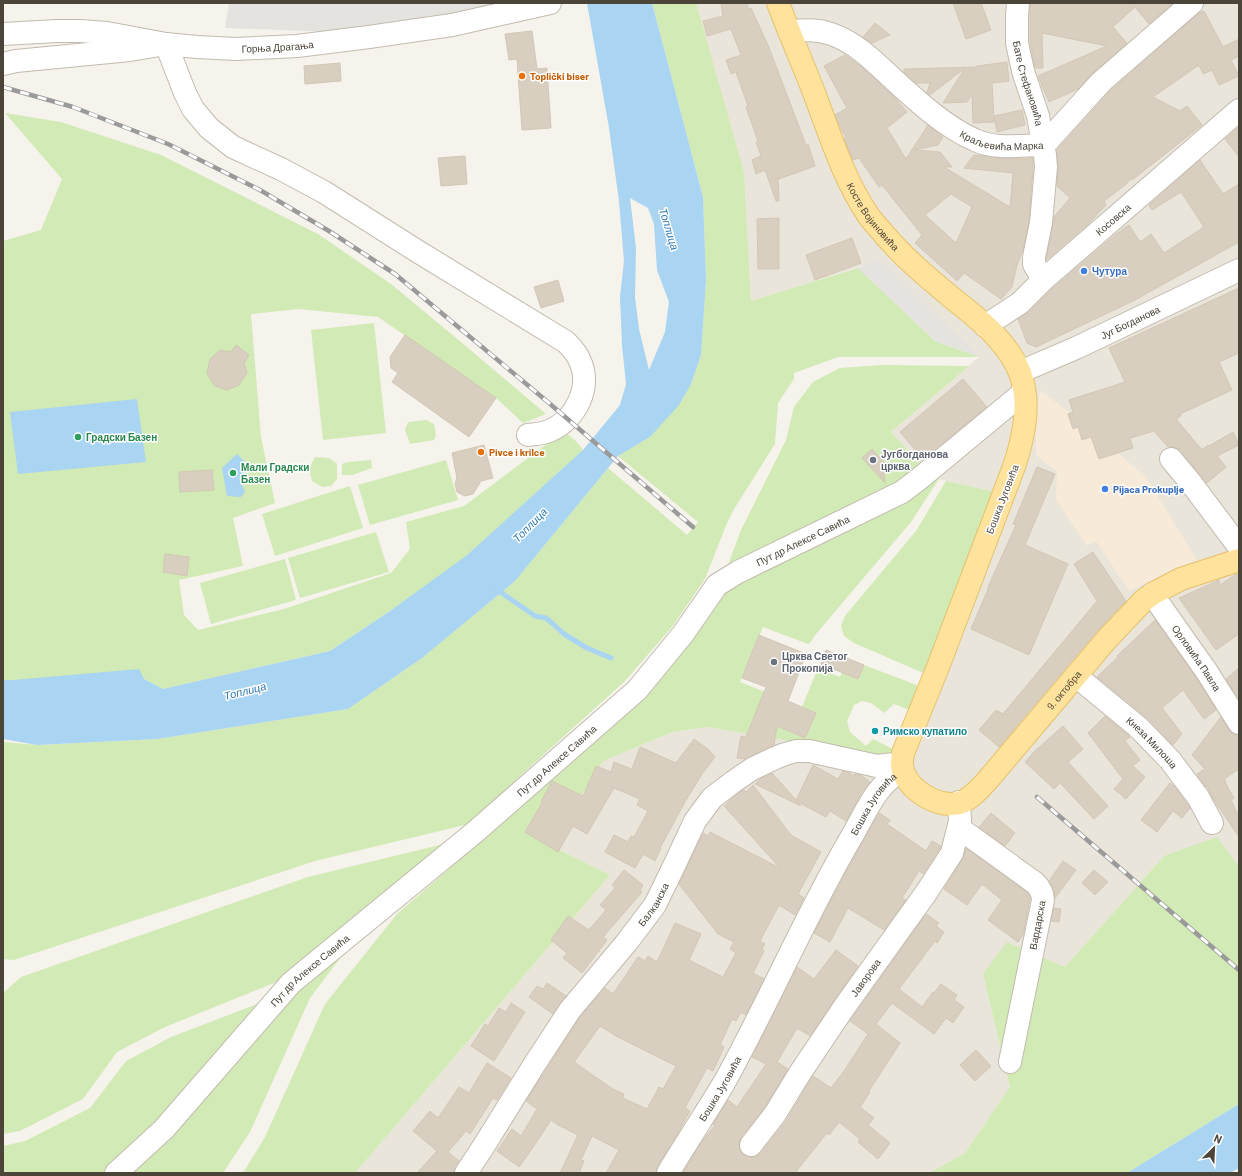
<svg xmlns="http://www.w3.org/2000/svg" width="1242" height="1176" viewBox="0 0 1242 1176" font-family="Barlow,sans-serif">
<rect width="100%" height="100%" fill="#f6f3ec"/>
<path fill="#eae5da" d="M693 3H1239V863L1164 856 1065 967 983 974 1010 1087 965 1153 929 1173H355L610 875 550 845 603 761 673 732 708 727 830 748 891 760 996 492 933 478 891 432 979 357 879 261 751 301 744 172Z"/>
<path fill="#f7ead8" d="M1040 390 1078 419 1146 477 1197 560 1129 591 1096 541 1087 546 1056 500 1057 472 1036 455V419Z"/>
<g fill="#d2eab5">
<path d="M652 3H696L744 172 751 301 858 268 935 341 980 357H838L794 373V379L778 403 775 444 734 509 727 523 705 579 672 627 624 682 521 775 473 823 315 861 14 960 3 959V742L38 745 157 739 348 709 422 658 515 581 608 468 687 535 698 522 618 456 650 437 691 384 701 355 706 280 703 197Z"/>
<path d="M5 113 61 122 161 155 318 234 391 284 461 342 546 414 523 423 496 398 378 317 299 309 251 314 261 437 275 503 233 518 243 566 179 580 184 615 198 630 284 609 391 573 410 549 406 522 464 506 564 431 577 442 583 450 466 557 390 611 330 651 163 689 144 679 3 680V241L41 230 62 179Z"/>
<path d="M374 323 386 433 323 440 311 330Z"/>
<path d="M882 365 969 366 891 432 925 469 724 576 741 530 786 440 794 407 813 382 840 368Z"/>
<path d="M426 420 434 424 436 435 434 440 410 444 405 430 408 422Z"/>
<path d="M315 457 329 458 337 464V479L331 486 322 487 312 481 309 469Z"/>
<path d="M371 460 372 468 352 475H342V464L348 462Z"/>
<path d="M446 460 458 500 370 525 358 485Z"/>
<path d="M933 478 939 479 911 522 816 634 810 643 808 644 763 627 740 682 790 702 754 717 805 738 815 713 802 707 818 668 840 677 842 672 858 678 864 665 922 687 912 711 894 704 884 713 871 703 862 701 854 705 847 721 850 732 866 746 873 739 895 750 891 760 830 748 708 727 673 732 603 761 550 845 610 875 355 1173H243L265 1137 325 1004 397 914 518 809 727 589Z"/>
<path d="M946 481 996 492 928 675 854 643 844 636 841 626 845 616 916 531Z"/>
<path d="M350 486 363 528 275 556 262 514Z"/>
<path d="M376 532 389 572 300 598 288 558Z"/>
<path d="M285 559 296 600 211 624 200 583Z"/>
<path d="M1217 837 1236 863H1239V1104L1127 1173H929L965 1153 1010 1087 983 974 1007 942 1065 967 1164 856Z"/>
<path d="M460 840 289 977 165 1027 117 1052 83 1099 20 1131 3 1134V993L21 977 308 877Z"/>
<path d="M359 933 310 998 250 1132 223 1173H125L296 988Z"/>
<path d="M265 1001 159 1121 103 1173H3V1146L25 1141 90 1108 126 1061 171 1037Z"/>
</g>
<g fill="#e5e3e0">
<path d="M229 3H504L400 24 334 32 225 28Z"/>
<path d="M879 260 980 357 935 341 858 268Z"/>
</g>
<g fill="#a9d4f2" fill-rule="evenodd">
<path d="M587 3H652L703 197 706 280 701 355 691 384 679 405 650 437 618 456 515 581 422 658 348 709 157 739 37 745 3 739V680H13L139 669 144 679 163 689 330 651 390 611 466 556 583 450 620 405 626 384 622 345 620 297 624 261 619 201 609 128ZM630 198 648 208 654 224 657 270 669 302 665 332 649 370 639 329 635 297 636 248Z"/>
<path d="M137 399 146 462 18 474 10 412Z"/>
<path d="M237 454 250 467 239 478 245 492 241 497 227 496 222 468Z"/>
<path d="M1239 1104V1168L1230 1173H1127Z"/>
</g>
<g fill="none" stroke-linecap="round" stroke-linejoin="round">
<path stroke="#a9d4f2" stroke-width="5" d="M496 589 535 616 546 618 552 623 564 634 587 648 611 658"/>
</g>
<g fill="#d8cfc1" stroke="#d3c7b4" fill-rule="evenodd">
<path d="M721 3H747L748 9 751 8 768 45 806 145 808 144 815 166 779 179 778 177 779 201H776L765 170 756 174 752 160 761 156 756 142 758 141 746 107 748 106 736 72 731 74 726 60 741 55 731 29 707 36 703 21 723 16Z"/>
<path d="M953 3H981L991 30 966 39Z"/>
<path d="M1030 3H1173L1149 24 1135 7 1113 27 1127 43 1093 73 1078 89 1049 102 1038 76 1107 46 1042 33 1043 68H1035L1030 42Z"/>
<path d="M1204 11 1223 47 1239 39V56L1231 60 1239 76 1219 85 1212 70 1203 74 1199 65 1153 97 1180 111 1187 106 1202 125 1132 180 1131 179 1124 186 1104 201 1106 205 1087 225 1046 260 1054 217 1070 198 1057 186 1058 166 1057 150 1110 91 1199 13Z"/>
<path d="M875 23 890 35 872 43 863 37Z"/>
<path d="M532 31 537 69 547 68 551 128 522 130 517 59 509 60 505 34Z"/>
<path d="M845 55 863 68 896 99 907 112 887 128 906 159 928 125 943 137 938 145 914 150 940 152 952 167H944L1010 207 1013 173 964 168 974 155 1000 158 1029 159 1028 158H1033V167L1029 221 1023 249 1017 265 1012 287 1001 299 964 273 957 281 915 243 922 235 882 185 879 187 859 158 853 160 844 138 846 137 841 129 835 115 847 108 824 66ZM951 194 972 207 956 243 925 215Z"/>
<path d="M1007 62 1009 81 992 83 994 122 973 123 972 94 967 102 943 103 965 68 930 95 927 93 930 83H916L904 72V69L977 67V66Z"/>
<path d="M340 63 341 81 305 84 304 66Z"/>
<path d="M1022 110 1025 125 997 132 994 116Z"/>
<path d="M1239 127V157L1225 139Z"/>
<path d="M465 156 467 184 441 186 438 158Z"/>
<path d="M1200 160 1223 194 1239 184V242L1135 300 1036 347 1027 343 1018 319 1029 312 1052 289 1115 235 1129 225 1140 242 1151 234 1164 253 1204 227 1181 192 1152 210 1149 205Z"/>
<path d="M779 218V269H758L757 219Z"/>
<path d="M852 238 861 263 815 280 806 255Z"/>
<path d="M558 280 564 301 541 308 534 287Z"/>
<path d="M1239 288V353L1219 362 1232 390 1180 414 1181 416 1176 419 1202 450 1208 445 1209 446 1233 432 1239 445 1217 456 1226 467 1207 483 1181 451 1175 447H1168L1154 431 1130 438 1133 448 1099 459 1091 437 1082 440 1078 427 1073 429 1068 414 1073 412 1069 400 1125 382 1109 348Z"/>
<path d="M405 335 496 398 469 437 392 382 398 373 391 368 390 357Z"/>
<path d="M236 345 249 355 244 363 247 373 239 385 227 390 215 386 207 374 210 359 220 350 231 352Z"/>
<path d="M963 379 987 407 923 459 900 432Z"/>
<path d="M484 445 493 478 481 481 473 494 465 496 457 492 455 483 457 478 452 453Z"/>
<path d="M872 449 885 463 883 465 885 483 862 458Z"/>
<path d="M1037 467 1055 474 1025 545 1068 564 1029 655 971 629 989 587H988L1016 525 1013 524Z"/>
<path d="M212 470 214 490 180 492 179 472Z"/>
<path d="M1093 552 1126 601 1097 631 999 747 979 730 996 710 1003 714 1097 601 1074 564Z"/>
<path d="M165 554 189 557 187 576 163 572Z"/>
<path d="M1239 573V634L1216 650 1179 598 1219 580 1220 585 1235 575Z"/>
<path d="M1155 620 1197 679 1216 710 1204 719 1183 690 1162 708 1182 734 1173 745 1146 717 1097 677 1118 657 1117 656Z"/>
<path d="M759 635 806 654 788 701 816 713 805 738 777 726 774 745 745 759 737 758 741 736 746 737 766 687 742 678Z"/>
<path d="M826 650 864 665 858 679 821 664Z"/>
<path d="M1239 668V699L1226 679Z"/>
<path d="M1105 716 1130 737 1125 741 1140 760 1133 766 1145 777 1126 799 1114 789 1123 779 1088 733Z"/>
<path d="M1221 717 1229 730 1233 734 1239 735V769L1224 779 1229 790 1234 798 1231 800 1239 817V837L1212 797 1207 786 1206 787 1197 774 1205 769 1192 755Z"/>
<path d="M1063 726 1083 749 1068 762 1108 806 1094 819 1060 783 1054 789 1025 762 1035 751Z"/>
<path d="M694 739 709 750 715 757 702 774 686 800 660 848H661L655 861 643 854 635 868 605 852 614 835 628 842 631 836 634 837 648 811 637 805 640 799 614 788 587 834 573 826 558 852 525 832 542 803 541 802 552 781 583 796 596 766 611 772 614 762 632 769 640 747 676 763Z"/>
<path d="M813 765 838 779 843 771 849 773 854 776 855 774 861 775 870 782 862 792 846 821 830 811 826 817 796 801 801 806 755 784 761 778 772 773 796 800Z"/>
<path d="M1170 783 1175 787 1190 808 1182 818 1173 811 1157 832 1141 820Z"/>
<path d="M753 785 791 835 821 852 798 894 804 898 795 915 779 905 760 941 765 944 762 949 764 951 753 973 764 979 746 1015 741 1012 736 1021 732 1019 720 1045 724 1047 713 1071 707 1068 685 1108 690 1111 679 1131 657 1167 656 1173H606L619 1150 592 1136 581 1160 584 1161 579 1173H560L578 1135 558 1125 551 1120 532 1149 519 1167 497 1151 512 1129 521 1136 537 1109 526 1101 580 1017 605 988 613 994 638 957 645 961 648 956 657 962 675 923 701 934 689 960 723 977 736 953 730 949 734 942 718 934 679 884 703 833 708 836 710 832 780 868 724 806 740 792 744 790 746 792ZM600 1026 616 1036 676 1066 663 1089 659 1087 647 1109 623 1098 624 1094 613 1089 574 1062Z"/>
<path d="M879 813 890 820 887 824 926 851 932 841 941 846 940 848 923 874 919 871 902 898 906 900 884 930 848 908 830 942 814 933 846 872Z"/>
<path d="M991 813 1015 833 1005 846 979 827Z"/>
<path d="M966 848 1027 892 1030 896V899L1023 935 1018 942 988 920 1002 900 982 884 967 905 944 889 962 860Z"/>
<path d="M1063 861 1076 870 1055 898 1054 889 1049 881Z"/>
<path d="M624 870 643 885 640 891 642 892 603 937 607 940 582 973 563 958 567 953 551 940 568 916 589 930 606 910 600 905 615 888 612 885Z"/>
<path d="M1094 870 1108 882 1095 895 1082 883Z"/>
<path d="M1054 908 1061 909 1059 922 1051 921Z"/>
<path d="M926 914 939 923 936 926 944 932 937 943 935 941 899 989 922 1007 933 992 934 993 941 984 957 995 954 1000 964 1007 953 1023 946 1018 934 1034 892 1003 876 1024 900 1043 869 1091 870 1092 860 1107 874 1118 868 1125 890 1143 878 1159 858 1142 860 1139 839 1122 829 1135 827 1133 795 1173H683L700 1144 715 1125 713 1124 728 1100 737 1107 766 1064 752 1057 797 967 814 979 836 950 858 966 810 1036 797 1028 777 1062 788 1069 765 1107 741 1137 739 1143 740 1150 743 1155 749 1157H755L761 1153 786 1121 813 1076 831 1088 844 1071 868 1034 850 1021Z"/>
<path d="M547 983 566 996 553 1014 529 997 537 986 543 989Z"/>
<path d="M511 1003 525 1012 494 1061 471 1046 485 1024 488 1026 499 1008 506 1012Z"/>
<path d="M976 1050 991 1066 975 1081 960 1065Z"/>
<path d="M487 1063 511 1078 497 1100 493 1098 470 1134 466 1131 448 1152 459 1161 455 1166 454 1173H417L437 1151 413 1131 430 1111 438 1118 459 1087 469 1093Z"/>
</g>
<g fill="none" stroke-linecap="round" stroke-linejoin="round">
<g stroke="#c2bbae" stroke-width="24">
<g id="minor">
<path id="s1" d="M1018 3 1017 16V43L1023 71 1038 116 1045 155 1046 167 1041 223 1034 257V264L1043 280"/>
<path id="s2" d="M789 31C804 30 817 29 831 34 855 42 874 61 892 78 916 100 945 127 975 140 996 150 1021 145 1044 145L1101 82 1192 3"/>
<path id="s3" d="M3 34 57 31H80L107 33 166 44 197 47 236 49 297 46 369 37 452 25 550 3"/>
<path d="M3 64 16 61 130 50 166 44 185 93 193 109 209 128 233 147 281 169 324 192 417 251 566 342C571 347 576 352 579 359 593 386 576 420 549 431 542 434 535 434 528 435"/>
<path id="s4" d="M985 326 1020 303 1043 280 1239 110"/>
<path id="s5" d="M1020 372 1076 348 1239 270"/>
<path d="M1171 459 1191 483 1239 547"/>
<path id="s6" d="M1152 594 1207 672 1239 723"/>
<path id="s7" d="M1076 676 1138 727 1170 760 1198 797 1212 823"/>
<path d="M959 828 1035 883C1040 888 1043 893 1043 900L1010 1062"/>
<path id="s8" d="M751 1145 775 1114 800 1073 845 1006 926 893 952 853 960 821 959 802"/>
<path id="s9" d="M116 1173 164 1129 291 983 475 832 637 690 683 634 717 585 738 572 902 492 919 479 1024 392"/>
<path id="s10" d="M466 1173 485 1144 534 1065 570 1010 627 942 655 905 674 866 695 821 712 798 733 782 752 769 775 758 785 754 796 751H809L877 766 894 764 902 762"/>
<path id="s11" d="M668 1173C686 1143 706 1113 724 1083 769 1002 805 916 852 836 866 812 877 783 903 770"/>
</g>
</g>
<g stroke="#e6c16a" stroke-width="24">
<g id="major">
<path id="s12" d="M778 3C790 35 804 66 816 98 831 138 844 179 868 215 872 221 878 227 883 233 903 257 927 277 951 297 977 318 1007 340 1020 373 1031 403 1024 435 1015 464L938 667 903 753C902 759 901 765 903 771 910 791 938 808 959 803 970 800 978 790 986 782L1107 639 1144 600 1154 593 1181 579 1239 560"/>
</g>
</g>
<use href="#minor" stroke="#fff" stroke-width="22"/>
<use href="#major" stroke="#ffe39c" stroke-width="22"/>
<g stroke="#9a9a9a" stroke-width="4.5">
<g id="rail">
<path d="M3 87 73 107 168 144 260 190 329 231 395 274 549 403 693 527"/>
<path d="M1037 797 1239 970"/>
</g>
</g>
<use href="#rail" stroke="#fff" stroke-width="3" stroke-dasharray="9" stroke-linecap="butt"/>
</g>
<g fill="#e8710a" stroke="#fff" stroke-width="1.5">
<circle cx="522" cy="76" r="4"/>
<circle cx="481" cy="452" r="4"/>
</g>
<g fill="#3f7fe0" stroke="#fff" stroke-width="1.5">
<circle cx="1084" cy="271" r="4"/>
<circle cx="1105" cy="489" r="4"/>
</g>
<g fill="#2e9e5b" stroke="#fff" stroke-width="1.5">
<circle cx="78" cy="437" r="4"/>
<circle cx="233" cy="473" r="4"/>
</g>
<g fill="#6b7280" stroke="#fff" stroke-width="1.5">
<circle cx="873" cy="460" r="4"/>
<circle cx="774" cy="662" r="4"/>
</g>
<circle fill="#0f9aa8" stroke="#fff" stroke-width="1.5" cx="875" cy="731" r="4"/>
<g text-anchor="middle" stroke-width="3" stroke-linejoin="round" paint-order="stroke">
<g font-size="10" fill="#4b4439" stroke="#fff">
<text dy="4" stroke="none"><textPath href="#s3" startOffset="276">Горња Драгања</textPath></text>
<text dy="4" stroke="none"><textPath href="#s1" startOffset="82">Бате Стефановића</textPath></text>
<text dy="4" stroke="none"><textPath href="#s2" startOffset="249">Краљевића Марка</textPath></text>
<text dy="4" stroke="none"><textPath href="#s12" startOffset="235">Косте Војиновића</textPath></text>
<text dy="4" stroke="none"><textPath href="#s4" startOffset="167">Косовска</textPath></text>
<text dy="4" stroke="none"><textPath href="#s5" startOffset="121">Југ Богданова</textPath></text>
<text transform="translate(1002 499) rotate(-69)" y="4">Бошка Југовића</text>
<text dy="4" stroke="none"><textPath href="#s9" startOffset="941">Пут др Алексе Савића</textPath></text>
<text dy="4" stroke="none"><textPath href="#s6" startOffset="78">Орловића Павла</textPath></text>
<text dy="4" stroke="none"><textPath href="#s12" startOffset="1097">9. октобра</textPath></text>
<text dy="4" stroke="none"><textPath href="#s7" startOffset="101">Кнеза Милоша</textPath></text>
<text dy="4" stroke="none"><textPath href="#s9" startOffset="605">Пут др Алексе Савића</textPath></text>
<text dy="4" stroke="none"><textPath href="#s11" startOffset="423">Бошка Југовића</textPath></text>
<text dy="4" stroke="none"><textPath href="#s10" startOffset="328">Балканска</textPath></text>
<text transform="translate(1037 925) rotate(-79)" y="4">Вардарска</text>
<text dy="4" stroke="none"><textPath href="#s9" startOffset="281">Пут др Алексе Савића</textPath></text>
<text dy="4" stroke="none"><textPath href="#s8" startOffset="203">Јаворова</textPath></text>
<text dy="4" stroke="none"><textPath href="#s11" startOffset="99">Бошка Југовића</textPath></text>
</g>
<g font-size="10" font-weight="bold" fill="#c56008" stroke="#fff" text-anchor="start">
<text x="530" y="80">Toplički biser</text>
<text x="489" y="456">Pivce i krilce</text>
</g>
<g font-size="10" font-weight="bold" fill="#366cbe" stroke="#fff" text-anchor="start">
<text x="1092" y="275">Чутура</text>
<text x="1113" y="493">Pijaca Prokuplje</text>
</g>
<g font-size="10" font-weight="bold" fill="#27864d" stroke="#fff" text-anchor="start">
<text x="86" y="441">Градски Базен</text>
<text x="241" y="471">Мали Градски<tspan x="241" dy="12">Базен</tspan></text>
</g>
<g font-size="10" font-weight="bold" fill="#5b616d" stroke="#fff" text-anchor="start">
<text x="881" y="458">Југбогданова<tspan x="881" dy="12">црква</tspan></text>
<text x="782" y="660">Црква Светог<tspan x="782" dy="12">Прокопија</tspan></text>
</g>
<g font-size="10" font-weight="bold" fill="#0d838f" stroke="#fff" text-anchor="start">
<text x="883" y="735">Римско купатило</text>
</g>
<g font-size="11" font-style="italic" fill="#2e7ab2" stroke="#fff">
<text transform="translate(669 229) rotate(73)" y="4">Топлица</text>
<text transform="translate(530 525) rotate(-45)" y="4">Топлица</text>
<text transform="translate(245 691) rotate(-14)" y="4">Топлица</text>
</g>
</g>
<rect width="1242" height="1176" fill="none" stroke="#4b4439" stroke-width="8"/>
<g transform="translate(1214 1148) rotate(24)" stroke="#ffffff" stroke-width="3" paint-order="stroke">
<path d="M0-3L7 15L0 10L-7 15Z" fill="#4b4439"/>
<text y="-6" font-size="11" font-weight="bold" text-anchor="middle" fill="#4b4439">N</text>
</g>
</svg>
